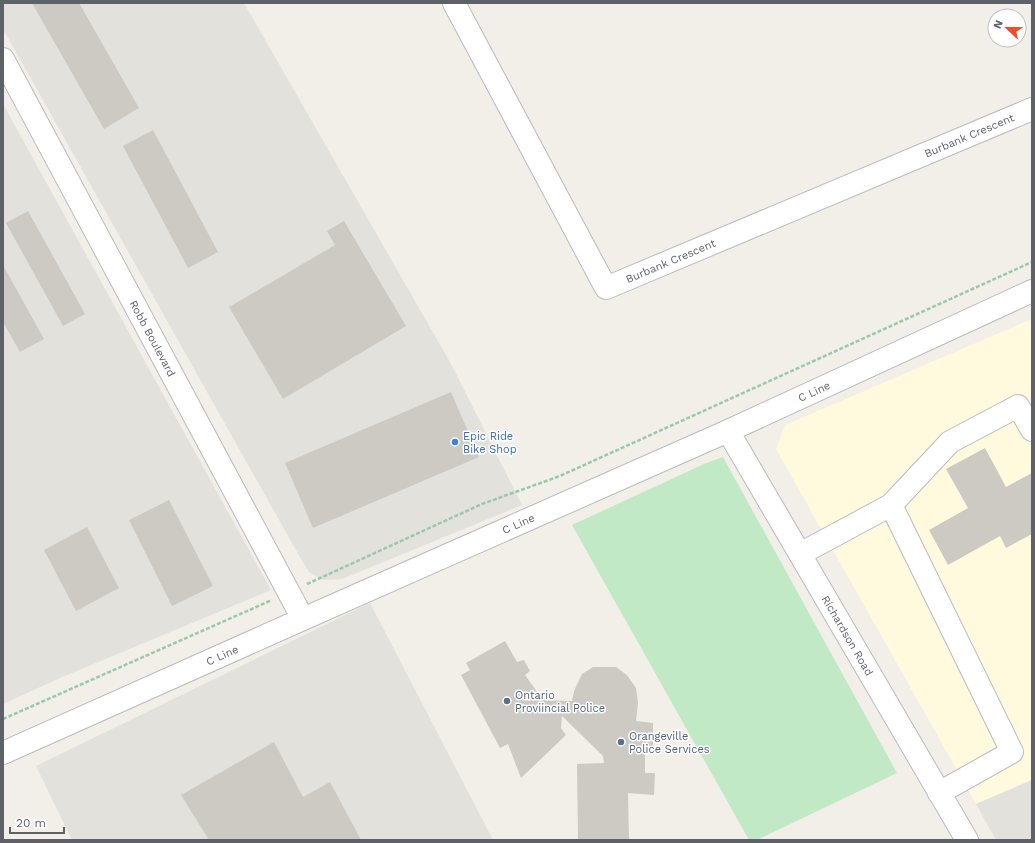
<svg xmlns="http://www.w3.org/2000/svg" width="1035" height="843" viewBox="0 0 1035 843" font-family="'Work Sans',sans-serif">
<rect width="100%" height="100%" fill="#f1efe7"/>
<path fill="#fffadd" d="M1032 319V780L976 804 776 449 785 425Z"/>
<g fill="#e2e1db">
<path d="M3 3H244L450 362 522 505 342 579 323 580 309 572 301 559 3 29Z"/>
<path d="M3 104 271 590 60 678 3 704Z"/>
<path d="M370 603 493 840H72L36 766Z"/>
<path d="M1032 780V840H996L976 804Z"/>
</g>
<path fill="#c2e9c6" d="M723 457 897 773 757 840H749L572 525 704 464Z"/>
<g fill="#cccac3">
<path d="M32 3H79L139 108 104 129Z"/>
<path d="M153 130 218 252 188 268 123 146Z"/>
<path d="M28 211 85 314 63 326 6 223Z"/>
<path d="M344 221 406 326 283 399 229 307 335 245 327 231Z"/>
<path d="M3 265 44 339 20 352 3 322Z"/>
<path d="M451 392 479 457 313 528 285 463Z"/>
<path d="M985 448 1006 487 1032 473V534L1006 548 1000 536 948 565 929 530 968 508 946 469Z"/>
<path d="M169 500 213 586 172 606 129 520Z"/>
<path d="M87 527 119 588 76 611 44 550Z"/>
<path d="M505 641 517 662 524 660 530 671 525 675 543 700 572 701 574 691 582 674 593 667H616L627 675 636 688 638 703 636 721 653 723V753L645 752V773H655L654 795 628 793 629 840H578L577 764 604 763 603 756 562 716 561 728 566 735 521 778 508 744 500 748 461 675 470 670 466 663Z"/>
<path d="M274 742 303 797 330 782 361 840H209L181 795Z"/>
</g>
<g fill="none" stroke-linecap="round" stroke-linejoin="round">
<g stroke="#b9bbc1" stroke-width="24">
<g id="minor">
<path id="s1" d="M454 3 606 288 1032 109"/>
<path id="s2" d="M3 59 303 619"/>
<path id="s3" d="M728 431 967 840"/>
<path d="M891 505 1012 752 939 793"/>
<path d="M800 554 891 505 950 442 1018 406 1032 430"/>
<path id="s4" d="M3 753 303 619 728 431 1032 291"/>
</g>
</g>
<g stroke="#9ac8ab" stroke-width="2.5" stroke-dasharray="4 2" stroke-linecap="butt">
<path d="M307 584 482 504 560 476 1032 262"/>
<path d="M3 719 272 600"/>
</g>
<use href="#minor" stroke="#fff" stroke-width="22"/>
</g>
<circle fill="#3f7fe0" stroke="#fff" stroke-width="1.5" cx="455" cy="442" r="4"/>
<g fill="#5c6f8a" stroke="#fff" stroke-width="1.5">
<circle cx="507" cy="701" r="4"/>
<circle cx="621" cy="742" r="4"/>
</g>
<g text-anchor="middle" stroke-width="3" stroke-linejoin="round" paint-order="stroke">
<g font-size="11" fill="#5e6168" stroke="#fff">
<text dy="4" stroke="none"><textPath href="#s1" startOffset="717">Burbank Crescent</textPath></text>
<text dy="4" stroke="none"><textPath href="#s1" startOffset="393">Burbank Crescent</textPath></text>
<text dy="4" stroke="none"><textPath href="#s2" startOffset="317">Robb Boulevard</textPath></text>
<text dy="4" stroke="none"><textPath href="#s4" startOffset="888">C Line</textPath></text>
<text dy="4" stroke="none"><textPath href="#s4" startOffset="564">C Line</textPath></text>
<text dy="4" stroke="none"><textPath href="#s3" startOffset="237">Richardson Road</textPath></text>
<text dy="4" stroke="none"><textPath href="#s4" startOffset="240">C Line</textPath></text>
</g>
<g font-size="11" fill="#366cbe" stroke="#fff" text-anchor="start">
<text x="463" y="440">Epic Ride<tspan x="463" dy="13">Bike Shop</tspan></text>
</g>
<g font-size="11" fill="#4e5e75" stroke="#fff" text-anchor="start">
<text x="515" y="699">Ontario<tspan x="515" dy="13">Proviincial Police</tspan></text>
<text x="629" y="740">Orangeville<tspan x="629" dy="13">Police Services</tspan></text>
</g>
</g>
<rect width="1035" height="843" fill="none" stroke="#5e6168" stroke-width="8"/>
<g transform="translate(1007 28) rotate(292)"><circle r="19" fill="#ffffff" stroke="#bfc0c3"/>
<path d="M0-3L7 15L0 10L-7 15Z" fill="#f24b2b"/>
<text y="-6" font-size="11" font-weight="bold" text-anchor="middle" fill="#5e6168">N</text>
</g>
<path d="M10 827v6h54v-6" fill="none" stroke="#5e6168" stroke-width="2"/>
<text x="16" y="827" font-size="12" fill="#5e6168" stroke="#ffffff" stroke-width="3" paint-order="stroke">20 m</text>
</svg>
